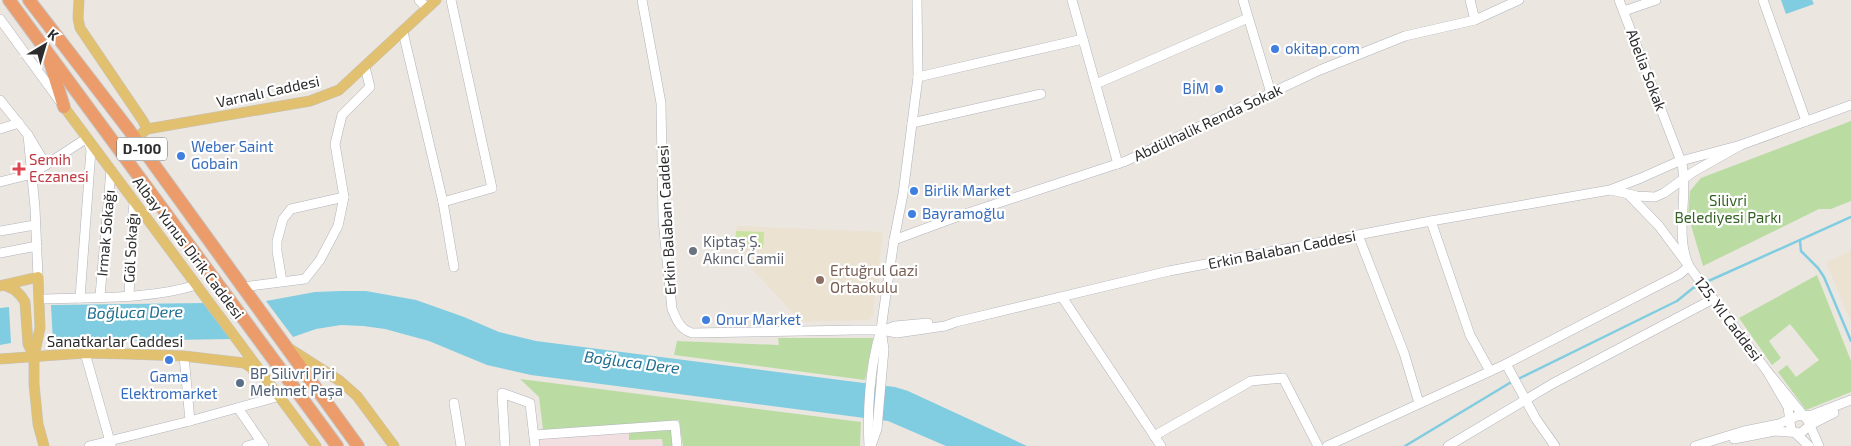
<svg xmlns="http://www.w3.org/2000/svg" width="1851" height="446" viewBox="0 0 1851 446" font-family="'Exo 2',sans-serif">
<rect width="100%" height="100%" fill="#ece6e0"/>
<g fill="#ebe2d2">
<path d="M737 226 883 232 873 315 868 320 804 322 798 318 734 250Z"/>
<path d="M1851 251V322L1826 262Z"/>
</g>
<path fill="#f1dfe1" d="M673 430 674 446H540L539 439Z"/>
<g fill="#badca3">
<path d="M1851 121V201L1831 209H1819L1703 266 1688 215 1690 191 1701 178Z"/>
<path d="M1817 275 1851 361V392L1806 410 1778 372 1787 365 1796 377 1819 360 1790 324 1769 341 1781 358 1772 365 1739 318Z"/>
<path d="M778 338H873L865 380 674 355 677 341 779 345Z"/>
<path d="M520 379 861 422 860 446H683L679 420 543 430 539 397Z"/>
<path d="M672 430 674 446H663L662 439 629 440V433Z"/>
</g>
<path fill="#cae2a0" d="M736 231 764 232 763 248 735 246Z"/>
<g fill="#80cde1">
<path d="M1781 0H1812L1814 4 1786 14Z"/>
<path d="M340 291H366L416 300 464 317 499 332 536 341 895 387 908 391 1027 446H946L888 421 531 375 487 365 429 341 385 329 363 326 341 325 316 329 293 337 266 301 315 292Z"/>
<path d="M204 303 232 339 53 342 51 305Z"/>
<path d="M9 307 11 343 0 345V308Z"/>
</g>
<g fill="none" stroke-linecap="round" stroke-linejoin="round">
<g stroke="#80cde1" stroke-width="2.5">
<path d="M1800 241 1801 251 1818 268 1824 277 1851 341"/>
<path d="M1704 283 1851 217"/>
<path d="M1518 379 1677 301 1693 288 1699 286"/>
<path d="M1405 446 1513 381"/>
</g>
<g stroke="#b0b3bb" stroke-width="10">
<g id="minor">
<path d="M419 0 427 8"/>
<path d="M642 0 661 103 663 220 672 309C677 321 680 329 692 333L855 330H881L897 333 945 326 956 322 1169 271 1431 221 1610 190 1641 178 1677 162 1741 145"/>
<path d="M1072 0 1118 164"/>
<path d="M1243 0 1271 93"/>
<path d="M1470 0 1475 20"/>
<path d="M1619 0 1682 164C1689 198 1674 234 1689 266"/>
<path d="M1763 0 1806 121"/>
<path d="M1624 11 1656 0"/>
<path d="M0 19 59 100"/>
<path d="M403 32 443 202 454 267"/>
<path d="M918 77 1083 39"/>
<path d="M1096 84 1248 18"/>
<path d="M0 100 28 135 46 165"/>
<path d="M912 123 1041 94"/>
<path d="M0 129 19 123"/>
<path d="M28 135 35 208 38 277"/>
<path d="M0 182 32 174 87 138 91 150 80 298"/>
<path d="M1611 190 1637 196 1655 197 1664 193 1693 172 1741 145 1851 105"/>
<path d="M1629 195 1659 226 1767 371"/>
<path d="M443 202 492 188 451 0"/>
<path d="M1431 221 1470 335 1490 371"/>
<path d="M0 231 35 225"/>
<path d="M1358 235 1404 353 1419 403"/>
<path d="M894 240 959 216 1126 161 1320 70 1405 36 1475 20 1519 0"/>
<path d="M0 253 37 246"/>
<path d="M282 281 277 251V241L283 219 291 209 344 197"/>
<path d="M243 287 305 279 320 260 338 226 344 197 335 144 342 115 370 87 365 67"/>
<path d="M129 295 134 200"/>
<path d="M100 296 111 170"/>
<path d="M1062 297 1161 446"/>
<path d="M39 299C88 297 150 300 196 285"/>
<path d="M884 330 895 326 928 323"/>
<path d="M85 353 111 445"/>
<path d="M184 356 190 421"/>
<path d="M1506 364 1536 419 1555 446"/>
<path d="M454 403 461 446"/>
<path d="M238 408 264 446"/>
<path d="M534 435 675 425 677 446"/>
<path d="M1154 436 1251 381 1283 378 1318 446"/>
<path d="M1734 439 1775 431 1801 433 1810 425 1834 413"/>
<path d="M89 446 190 421 280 396"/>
<path d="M247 446 261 442"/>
<path d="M505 446 502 393 530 403 535 446"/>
<path d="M869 446C867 412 870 365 880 333"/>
<path d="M871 446 877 429 884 349 881 330 884 308 894 240 903 194 918 77 917 0"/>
<path d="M1327 446 1506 364 1680 274 1689 266"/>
<path d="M1448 446 1552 384 1713 299"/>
<path d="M1695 446 1744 431 1779 424 1797 416 1812 415 1851 400"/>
<path d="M1809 446 1791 429 1788 407 1767 371 1808 421 1819 446"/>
</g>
</g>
<g stroke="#c4c4c4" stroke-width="11">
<g id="major">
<path d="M79 0 78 18 80 28 143 121 147 129"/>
<path d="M64 107 316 446"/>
<path d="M135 139 147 129 310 101 339 90 436 0"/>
<path d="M4 285 15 290 21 296 25 302 28 344 34 356"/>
<path d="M0 286 38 277 40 328 34 356V384L38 424 44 446"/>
<path d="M290 349 340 381 357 396 394 446"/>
<path d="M0 359 85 353 127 354 184 356 244 363 252 368 255 374"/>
</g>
</g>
<g stroke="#c4c4c4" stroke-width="14">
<g id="highway">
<path d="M9 0 337 446"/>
<path d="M29 0 129 130 358 446"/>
<path d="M50 62 64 107"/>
</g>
</g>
<use href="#minor" stroke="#fff" stroke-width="9"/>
<use href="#major" stroke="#e1c070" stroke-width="10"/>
<use href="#highway" stroke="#ec9b6b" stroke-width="12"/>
</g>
<g fill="#3f7fe0" stroke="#fff" stroke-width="2">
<circle cx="1275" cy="49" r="5"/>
<circle cx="1219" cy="89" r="5"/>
<circle cx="181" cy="156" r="5"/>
<circle cx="914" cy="191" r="5"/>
<circle cx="912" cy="214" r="5"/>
<circle cx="706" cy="320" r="5"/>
<circle cx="169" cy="360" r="5"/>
</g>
<path fill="#e0444e" stroke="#fff" stroke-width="2" d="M16.5 161.5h5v5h5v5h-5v5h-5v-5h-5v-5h5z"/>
<circle fill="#6b7280" stroke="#fff" stroke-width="2" cx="693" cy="251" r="5"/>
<circle fill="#8d6e63" stroke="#fff" stroke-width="2" cx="820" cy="280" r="5"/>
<circle fill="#5c6f8a" stroke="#fff" stroke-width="2" cx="240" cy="383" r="5"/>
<g text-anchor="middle" stroke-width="4.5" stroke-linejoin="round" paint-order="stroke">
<rect fill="#fff" stroke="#6b6b6b" stroke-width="1" x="117" y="137.5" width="50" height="23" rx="4"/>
<g font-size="14" font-weight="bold" fill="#2c2c2c">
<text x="142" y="154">D-100</text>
</g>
<g font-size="15" fill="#366cbe" stroke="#fff" text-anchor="start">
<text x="1285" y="54">okitap.com</text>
<text x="1209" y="94" text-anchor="end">BİM</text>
<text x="191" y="152">Weber Saint<tspan x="191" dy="17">Gobain</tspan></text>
<text x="924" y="196">Birlik Market</text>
<text x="922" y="219">Bayramoğlu</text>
<text x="716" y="325">Onur Market</text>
<text x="169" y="382" text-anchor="middle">Gama<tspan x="169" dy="17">Elektromarket</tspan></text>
</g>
<g font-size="15" fill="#2c2c2c" stroke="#fff">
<text transform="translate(1646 70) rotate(69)" y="5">Abelia Sokak</text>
<text transform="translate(268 92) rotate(-12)" y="5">Varnalı Caddesi</text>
<text transform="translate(1208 123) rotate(-25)" y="5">Abdülhalik Renda Sokak</text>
<text transform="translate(667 220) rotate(-93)" y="5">Erkin Balaban Caddesi</text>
<text transform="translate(106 233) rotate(-85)" y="5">Irmak Sokağı</text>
<text transform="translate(131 248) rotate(-87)" y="5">Göl Sokağı</text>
<text transform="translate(188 248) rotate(53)" y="5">Albay Yunus Dirik Caddesi</text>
<text transform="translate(1282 250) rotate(-11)" y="5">Erkin Balaban Caddesi</text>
<text transform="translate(1728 319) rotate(53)" y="5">125. Yıl Caddesi</text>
<text x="115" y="347">Sanatkarlar Caddesi</text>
</g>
<g font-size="15" fill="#be3a42" stroke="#fff" text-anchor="start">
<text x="29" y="165">Semih<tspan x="29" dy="17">Eczanesi</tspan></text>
</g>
<g font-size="15" fill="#346223" stroke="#fff">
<text x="1728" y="206">Silivri<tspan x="1728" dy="17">Belediyesi Parkı</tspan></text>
</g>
<g font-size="15" fill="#5b616d" stroke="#fff" text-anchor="start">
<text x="703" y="247">Kiptaş Ş.<tspan x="703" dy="17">Akıncı Camii</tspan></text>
</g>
<g font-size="15" fill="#785e54" stroke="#fff" text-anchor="start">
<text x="830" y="276">Ertuğrul Gazi<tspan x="830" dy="17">Ortaokulu</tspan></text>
</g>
<g font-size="15" fill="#4e5e75" stroke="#fff" text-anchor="start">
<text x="250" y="379">BP Silivri Piri<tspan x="250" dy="17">Mehmet Paşa</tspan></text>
</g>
<g font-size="16" font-style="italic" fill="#1d6e8f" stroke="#fff">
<text transform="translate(135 312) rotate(-1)" y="6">Boğluca Dere</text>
<text transform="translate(632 362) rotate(7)" y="6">Boğluca Dere</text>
</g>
</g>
<g transform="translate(45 45) rotate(38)" stroke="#ffffff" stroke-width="4" paint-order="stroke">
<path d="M0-4L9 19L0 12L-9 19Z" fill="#2c2c2c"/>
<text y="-8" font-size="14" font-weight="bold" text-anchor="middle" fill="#2c2c2c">K</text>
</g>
</svg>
